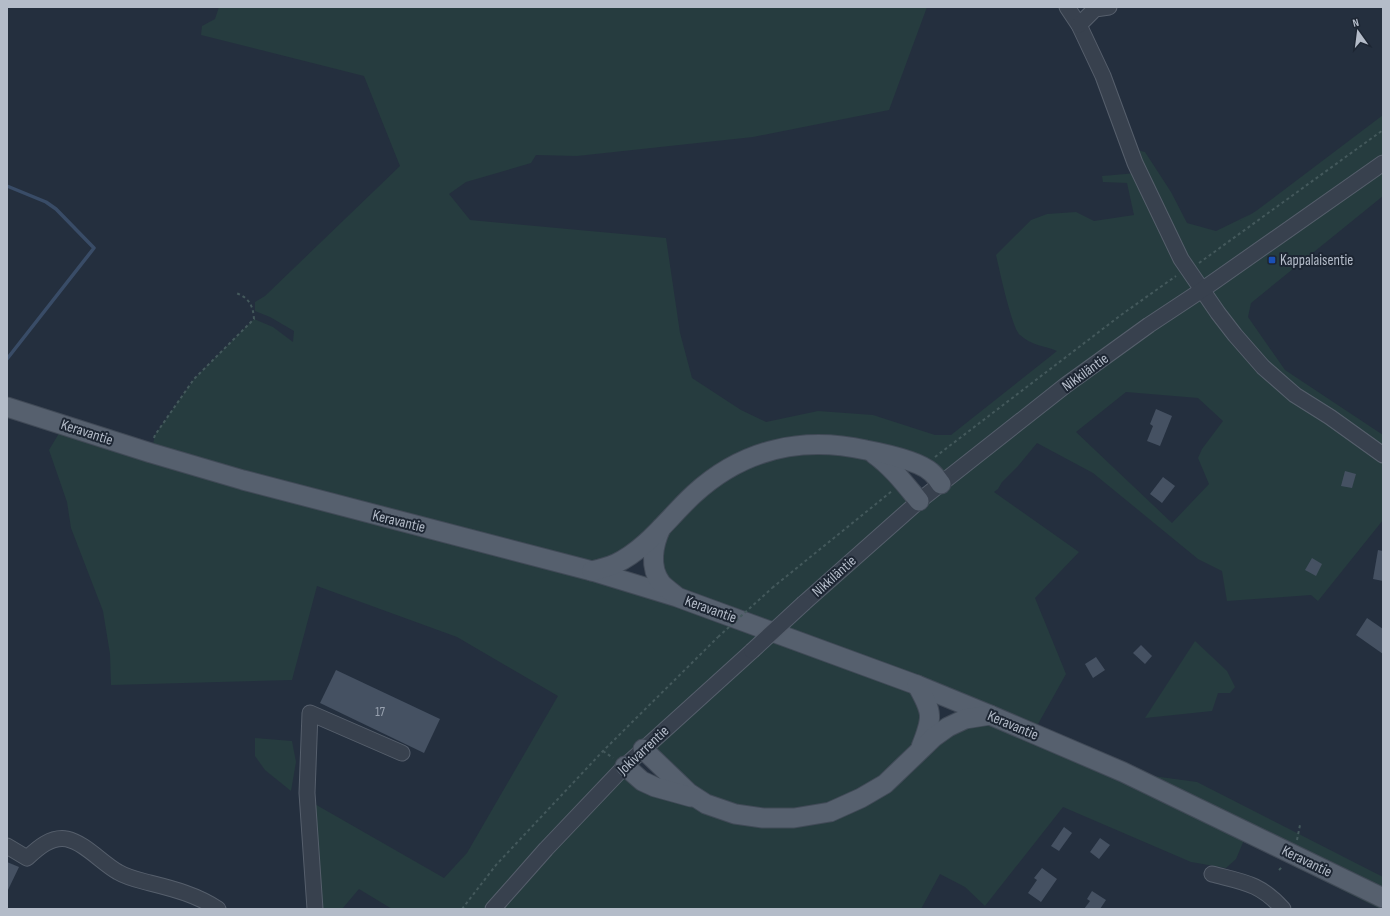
<svg xmlns="http://www.w3.org/2000/svg" width="1390" height="916" viewBox="0 0 1390 916" font-family="'Sofia Sans Condensed',sans-serif">
<rect width="100%" height="100%" fill="#242f3e"/>
<g fill="#263c3f" fill-rule="evenodd">
<path d="M219 7H927L889 110 753 137 577 156 536 155 531 163 466 182 449 194 470 220 666 238 680 333 692 378 741 410 766 422 818 411 873 415 935 435H951L1057 351C1043 345 1032 346 1020 335 1012 329 999 268 996 255L1031 220 1047 214 1076 212 1094 221 1134 215 1127 183 1103 182 1102 176 1137 173 1129 148 1145 152 1171 192 1187 223 1216 231 1251 214 1240 221 1256 211 1383 115V196L1251 303 1248 317 1285 370 1383 435V520L1318 601 1311 595 1227 601 1222 571 1198 559 1093 473 1037 443 1018 466 1002 482 998 489 994 492 1079 552 1035 598 1066 674 1033 733 1123 772 1197 782 1383 877V909H1380L1286 862 1247 833 1236 859 1226 868 1191 862 1063 807 985 906 965 887 940 874 921 909H392L359 889 342 909H321L313 803 444 878 467 853 558 696 457 637 317 586 292 680 111 685 110 654 103 611 71 528 67 502 49 450 64 425 151 453 155 435 194 379 254 319 273 327 293 342 294 331 270 317 255 311V302L265 296 400 166 364 76 201 35 202 26 215 19ZM1126 392 1198 398 1223 421 1202 449 1198 458 1209 484 1172 523 1076 432ZM886 463 931 472 941 484 919 500ZM654 553 679 596 593 570ZM917 685 989 715 930 725ZM643 749 684 795 625 766Z"/>
<path d="M1195 641 1227 671 1235 687 1230 693H1218L1212 711 1145 718Z"/>
<path d="M255 738 292 741 296 762 291 791 265 770 255 756Z"/>
</g>
<g fill="none" stroke-linecap="round" stroke-linejoin="round">
<path stroke="#394c67" stroke-width="3.5" d="M7 186 46 202 56 209 94 248 7 359"/>
</g>
<g fill="#455162">
<path d="M1156 409 1172 416 1160 446 1147 441 1153 426 1150 424Z"/>
<path d="M1345 471 1356 474 1352 488 1341 486Z"/>
<path d="M1163 477 1175 486 1162 503 1150 494Z"/>
<path d="M1378 550 1383 551V581L1373 579Z"/>
<path d="M1312 558 1322 564 1316 576 1305 570Z"/>
<path d="M1367 618 1383 629V654L1356 635Z"/>
<path d="M1141 645 1152 656 1145 664 1133 653Z"/>
<path d="M1096 657 1105 670 1093 678 1085 664Z"/>
<path d="M336 670 440 719 424 753 320 703Z"/>
<path d="M1064 827 1072 833 1059 851 1051 846Z"/>
<path d="M1100 838 1110 845 1099 859 1090 852Z"/>
<path d="M7 862 19 867 7 892Z"/>
<path d="M1042 868 1057 879 1041 902 1028 893 1037 880 1034 878Z"/>
<path d="M1092 891 1106 900 1100 909H1084L1090 901 1087 899Z"/>
</g>
<g fill="none" stroke-linecap="round" stroke-linejoin="round">
<g stroke="#565f6c" stroke-width="17">
<g id="minor">
<path d="M1067 7 1079 25 1103 76 1135 163 1181 259 1218 313 1235 335 1263 367 1295 395 1330 417 1383 455"/>
<path d="M1079 25 1095 9 1109 7"/>
<path d="M804 603 919 501 1066 385 1149 325 1202 290 1383 163"/>
<path d="M7 846 27 858C38 848 51 836 67 839 85 843 102 863 118 872 128 878 139 880 150 883 174 889 197 895 218 909"/>
<path d="M1212 874C1243 882 1260 883 1283 909"/>
<path d="M315 909 307 793 310 713 402 753"/>
<path d="M493 909 546 849 625 766 752 651"/>
</g>
</g>
<g stroke="#414a57" stroke-width="21">
<g id="major">
<path d="M7 407 151 453 243 480 592 571 677 597 917 685 990 715 1123 772 1383 898"/>
<path d="M874 454C892 467 905 484 919 501"/>
<path d="M661 528C653 545 649 567 661 583 665 588 672 592 676 596"/>
<path d="M592 571C600 569 608 567 615 564 647 549 669 517 694 494 743 449 802 436 866 450 882 453 919 461 931 472 935 475 938 480 941 484"/>
<path d="M917 685C933 713 933 717 921 747"/>
<path d="M643 749 689 793 706 804 735 814 763 818H794L830 812 861 798 885 784 934 737 948 727 965 719 990 715"/>
<path d="M625 766 642 781 655 787 691 797"/>
</g>
</g>
<g stroke="#44595c" stroke-width="2" stroke-dasharray="3 3" stroke-linecap="butt">
<path d="M1199 263 1383 130"/>
<path d="M154 438 155 435 194 379 254 319C253 305 249 298 236 293"/>
<path d="M935 457 1121 315 1176 276"/>
<path d="M772 588 892 491"/>
<path d="M603 751 613 758"/>
<path d="M1297 840 1300 825"/>
<path d="M1279 870 1283 866"/>
<path d="M462 909 496 865 603 751 718 637"/>
</g>
<use href="#minor" stroke="#38414e" stroke-width="15"/>
<use href="#major" stroke="#56606e" stroke-width="19"/>
<g stroke="#565f6c" stroke-width="17" stroke-linecap="butt">
<path id="minor-bridge" d="M752 651 804 603"/>
</g>
<path stroke="#44595c" stroke-width="2" stroke-dasharray="3 3" stroke-linecap="butt" d="M718 637 772 588"/>
<use href="#minor-bridge" stroke="#38414e" stroke-width="15"/>
</g>
<rect fill="#1a4fb4" stroke="#1d2633" stroke-width="1.5" x="1268" y="256" width="8" height="8" rx="2"/>
<g text-anchor="middle" stroke-width="4" stroke-linejoin="round" paint-order="stroke">
<g font-size="13" fill="#98a1af">
<text x="380" y="716">17</text>
</g>
<g font-size="15" fill="#b4bcc9" stroke="#1d2633" text-anchor="start">
<text x="1280" y="265">Kappalaisentie</text>
</g>
<g font-size="15" fill="#b4bcc9" stroke="#1d2633">
<text transform="translate(1085 372) rotate(-36)" y="5">Nikkiläntie</text>
<text transform="translate(87 432) rotate(18)" y="5">Keravantie</text>
<text transform="translate(399 521) rotate(14)" y="5">Keravantie</text>
<text transform="translate(834 576) rotate(-42)" y="5">Nikkiläntie</text>
<text transform="translate(711 609) rotate(20)" y="5">Keravantie</text>
<text transform="translate(1013 725) rotate(23)" y="5">Keravantie</text>
<text transform="translate(643 750) rotate(-43)" y="5">Jokivarrentie</text>
<text transform="translate(1307 861) rotate(26)" y="5">Keravantie</text>
</g>
</g>
<rect width="1390" height="916" fill="none" stroke="#b4bcc9" stroke-width="16"/>
<g transform="translate(1358 32) rotate(346)" stroke="#1d2633" stroke-width="3" paint-order="stroke">
<path d="M0-3L7 15L0 10L-7 15Z" fill="#b4bcc9"/>
<text y="-6" font-size="11" font-weight="bold" text-anchor="middle" fill="#b4bcc9">N</text>
</g>
</svg>
